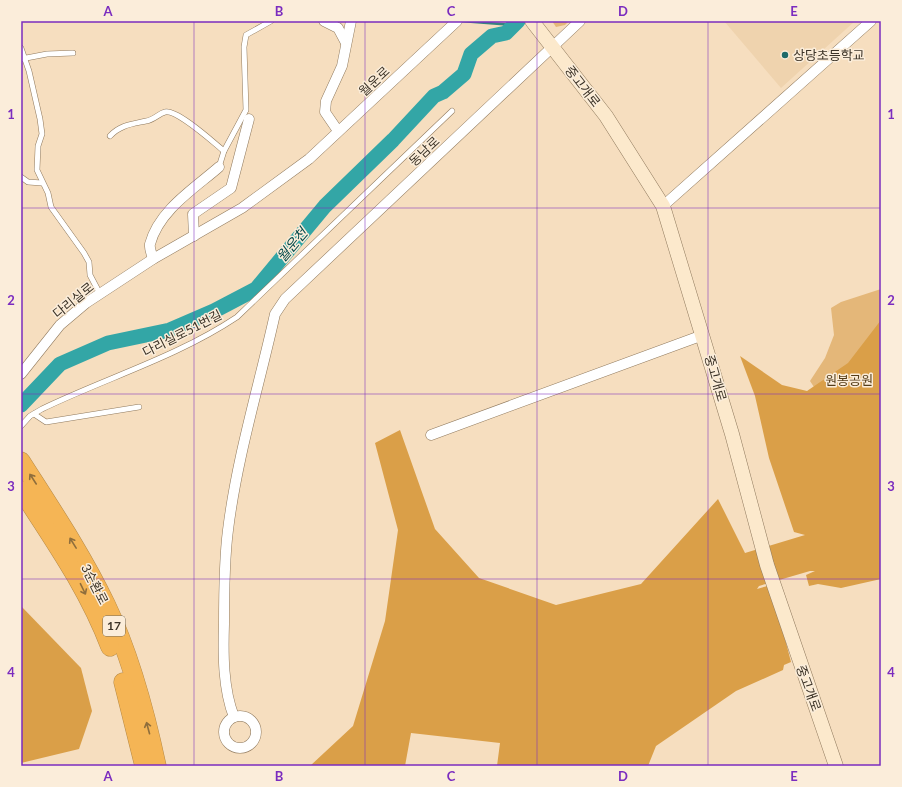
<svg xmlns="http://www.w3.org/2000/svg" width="902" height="787" viewBox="0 0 902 787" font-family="Lato,'Noto Sans KR',sans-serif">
<rect width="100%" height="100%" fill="#f6debf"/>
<path fill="#efd3ae" d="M724 21H855L781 88Z"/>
<g fill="#e4b779">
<path d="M552 21H569L565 25 556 27Z"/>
<path d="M881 289V454L824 402 810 381 825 358 834 335 831 308 841 302Z"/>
</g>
<g fill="#da9f48">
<path d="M881 320V579L841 588 818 584 809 586 806 575 815 571H810L759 586 757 589 771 585 791 662 784 665 783 670 736 691 656 746 648 766H497L500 743 411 733 405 766H310L353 726 385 621 398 530 375 443 400 430 435 529 479 578 556 605 641 584 718 499 745 553 805 535 794 532 769 458 755 396 740 356 782 385 807 391 848 363Z"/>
<path d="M21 606 81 668 92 711 79 749 21 763Z"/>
</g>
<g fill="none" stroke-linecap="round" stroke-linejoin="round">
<path stroke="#368480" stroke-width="2.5" d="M461 21 513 25"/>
<path stroke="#33a6a6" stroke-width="15" d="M21 405 60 364 108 343 170 330 214 311 256 289 325 206 393 140 434 96 443 92 464 74 471 54 492 36 506 33 518 21"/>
<g stroke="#907a5e" stroke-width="6">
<g id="lane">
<path d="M21 48 29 71 40 119 42 134 38 146 37 170 48 193 51 207 84 253 89 262 90 275 100 294"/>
<path d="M21 59 47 54 73 53"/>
<path d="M110 136C120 125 132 124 146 121 154 120 158 114 165 112 177 109 214 143 224 151"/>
<path d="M219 167 224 151 246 110 244 47 246 35 271 21"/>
<path d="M21 177 28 182 42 183"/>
<path d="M34 414 46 422 139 407"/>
<path d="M21 426 30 416 42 409C106 378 177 357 237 317L452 111"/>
</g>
</g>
<g stroke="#907a5e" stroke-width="11">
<g id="street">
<path d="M324 21 338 28 346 43"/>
<path d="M338 131 325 112 326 101 342 66 351 21"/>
<path d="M663 206 871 21"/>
<path d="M194 236 193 214 231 188 249 119"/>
<path d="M153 259C152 255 149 248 150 244 159 210 195 188 219 167"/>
<path d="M21 374 60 325 86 303 153 259 242 208 309 159 457 21"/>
<path d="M431 435 703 335"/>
<circle cx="240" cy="732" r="16"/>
<path d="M234 717C223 689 223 654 224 624 224 593 224 561 228 530 237 457 259 386 275 314L285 299 580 21"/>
</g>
</g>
<g stroke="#907a5e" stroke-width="15">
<path id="secondary" d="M532 21 606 116 663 206 732 434 767 565 836 766"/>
</g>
<g stroke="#b48845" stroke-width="19">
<g id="highway">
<path d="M21 461C51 508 82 554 106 604 129 652 146 714 157 766"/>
<path d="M21 490C54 541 88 589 110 647"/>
<path d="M123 682 144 766"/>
</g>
</g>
<use href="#lane" stroke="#fff" stroke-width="5"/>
<use href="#street" stroke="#fff" stroke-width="10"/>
<use href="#secondary" stroke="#fce9cc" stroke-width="14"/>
<use href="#highway" stroke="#f5b555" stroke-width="18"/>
</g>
<defs><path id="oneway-shaft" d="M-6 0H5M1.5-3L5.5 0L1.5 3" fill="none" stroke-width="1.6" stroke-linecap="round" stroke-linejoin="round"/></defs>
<g stroke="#8f6e3c">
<use href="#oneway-shaft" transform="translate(33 479) rotate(-123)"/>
<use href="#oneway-shaft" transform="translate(73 543) rotate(-122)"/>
<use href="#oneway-shaft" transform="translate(83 589) rotate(64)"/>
<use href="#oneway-shaft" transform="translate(148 728) rotate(-105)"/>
</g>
<path fill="none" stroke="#7b2cbf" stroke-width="1" stroke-opacity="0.55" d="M194 21V766M365 21V766M537 21V766M708 21V766M21 208H881M21 394H881M21 579H881"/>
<circle fill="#1d6a6a" stroke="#fbedda" stroke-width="1.5" cx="785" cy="55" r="4"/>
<g text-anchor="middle" stroke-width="3" stroke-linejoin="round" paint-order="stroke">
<rect fill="#fbedda" stroke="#756b5d" stroke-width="1" x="103" y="616" width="22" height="20" rx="3"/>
<g font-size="12" font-weight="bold" fill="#3c3327">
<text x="114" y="630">17</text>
</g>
<g font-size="13" fill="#3c3327" stroke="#fbedda" text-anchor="start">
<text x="793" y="60">상당초등학교</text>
</g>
<g font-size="13" fill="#3c3327" stroke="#fbedda">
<text transform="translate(374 81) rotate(-43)" y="5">월운로</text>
<text transform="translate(583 86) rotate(52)" y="5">중고개로</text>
<text transform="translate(424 151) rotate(-43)" y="5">동남로</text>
<text transform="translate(73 300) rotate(-39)" y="5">다리실로</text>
<text transform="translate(182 333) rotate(-27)" y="5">다리실로51번길</text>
<text transform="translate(716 378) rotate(74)" y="5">중고개로</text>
<text transform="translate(95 584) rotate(63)" y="5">3순환로</text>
<text transform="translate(809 688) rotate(70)" y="5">중고개로</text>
</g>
<g font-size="13" fill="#553d18" stroke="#fbedda">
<text x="849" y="385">원봉공원</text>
</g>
<g font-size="14" font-style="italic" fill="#014849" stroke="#fbedda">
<text transform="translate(292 245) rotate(-50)" y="5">월운천</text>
</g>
</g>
<rect width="902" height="787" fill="none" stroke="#fbedda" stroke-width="44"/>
<rect x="22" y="22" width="858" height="743" fill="none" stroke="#7b2cbf" stroke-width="1.5"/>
<g font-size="13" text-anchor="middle" font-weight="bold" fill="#7b2cbf">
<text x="108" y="16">A</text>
<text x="279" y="16">B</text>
<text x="451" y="16">C</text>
<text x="623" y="16">D</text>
<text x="794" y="16">E</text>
<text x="11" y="119">1</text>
<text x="891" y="119">1</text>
<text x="11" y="305">2</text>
<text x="891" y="305">2</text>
<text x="11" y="491">3</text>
<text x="891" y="491">3</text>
<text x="11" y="677">4</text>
<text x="891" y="677">4</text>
<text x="108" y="781">A</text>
<text x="279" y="781">B</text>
<text x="451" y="781">C</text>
<text x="623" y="781">D</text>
<text x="794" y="781">E</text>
</g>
</svg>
